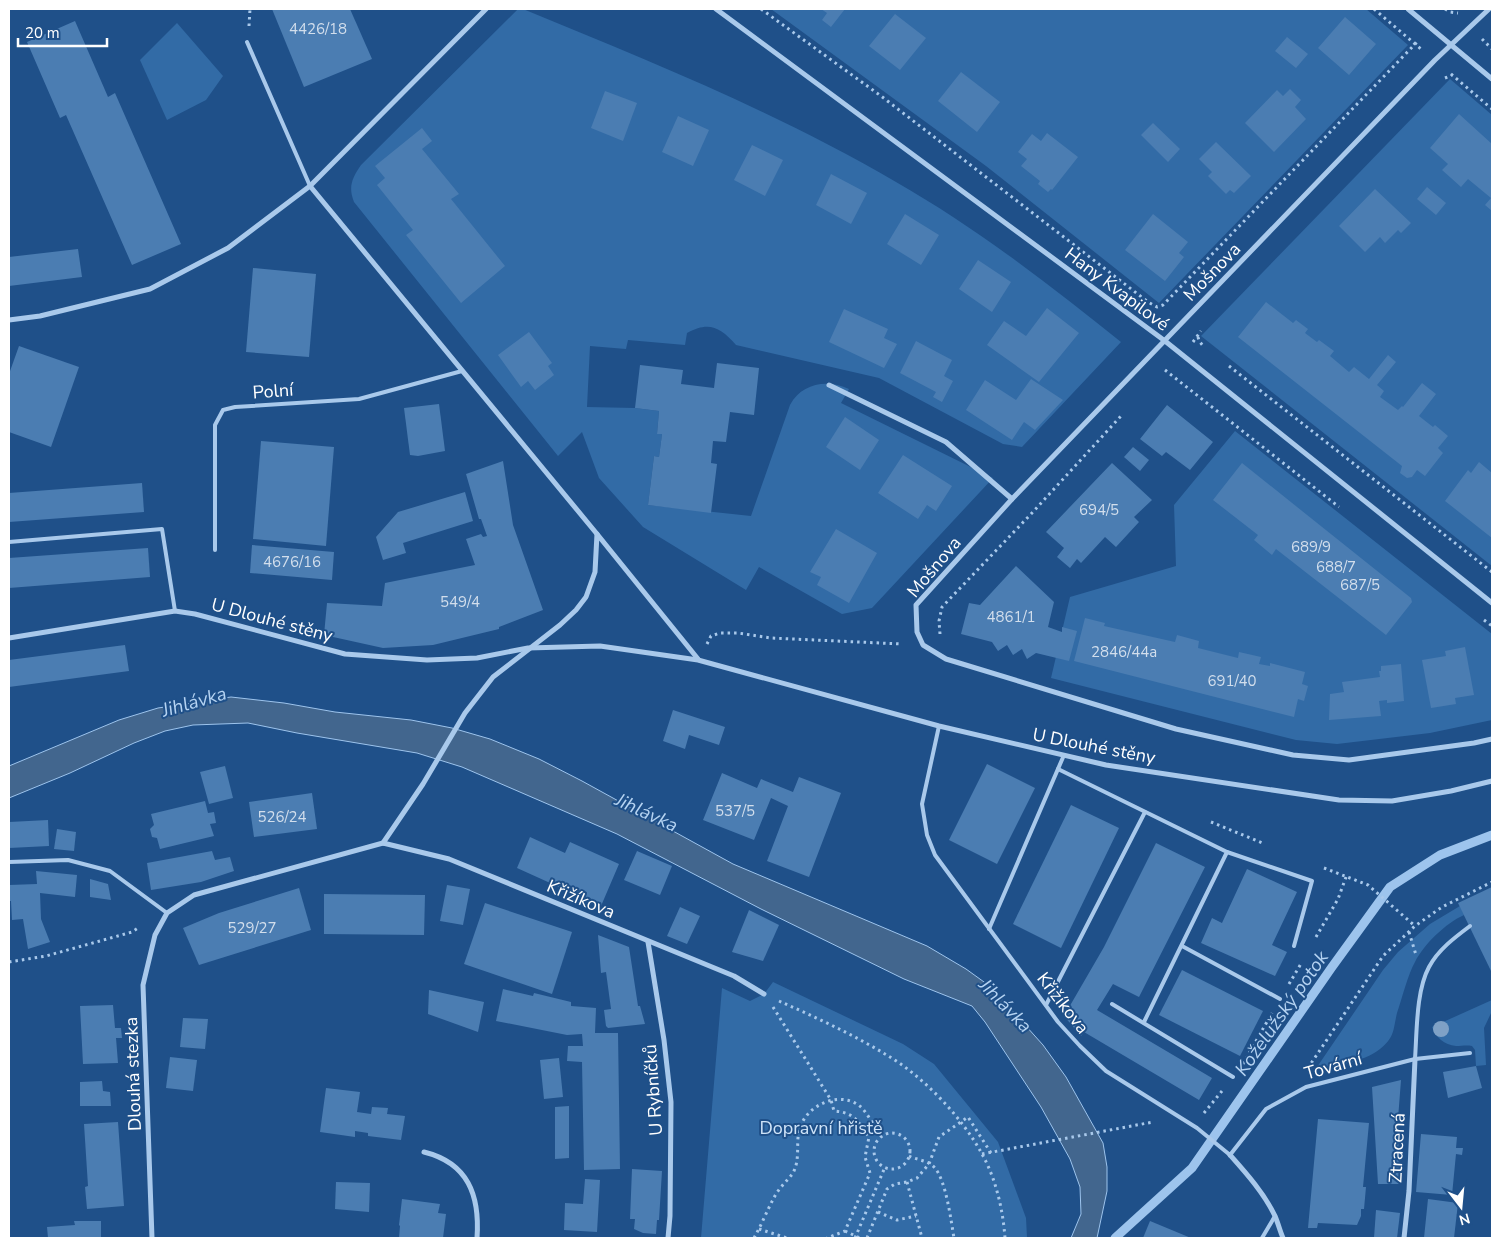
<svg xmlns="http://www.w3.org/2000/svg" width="1501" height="1247" viewBox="0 0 1501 1247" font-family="'Nunito Sans',sans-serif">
<rect width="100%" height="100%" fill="#1f5089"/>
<g fill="#326ba6">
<path d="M518 9H523C650 61 778 113 896 182 975 227 1050 285 1121 342L1022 447 1003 444 879 378 736 345C720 327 709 321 687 333L685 345 628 340 626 349 590 346 587 407 635 408 659 411 657 434H662L659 457 654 456 648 505 751 516 790 405C802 383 827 379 849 389L841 403 993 478 872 608 842 614 759 567 746 590 643 527 599 478 582 432 558 456 354 202C348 187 352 178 361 165Z"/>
<path d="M771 9H1366L1408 45 1159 303 986 166Z"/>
<path d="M177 23 223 76 206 100 167 120 140 60Z"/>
<path d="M1450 79 1492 115V566L1201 336Z"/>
<path d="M1235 431 1492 634V720L1430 733 1337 744 1296 740 1051 678 1070 597 1176 566 1174 505Z"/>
<path d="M1460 906 1464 915C1446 923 1424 944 1415 962 1408 974 1402 998 1397 1013 1393 1030 1395 1037 1380 1049 1362 1063 1336 1065 1315 1070L1383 970 1398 952 1430 924Z"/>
<path d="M773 982 903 1044 934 1064 998 1142 1026 1218 1027 1238H701L722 988 750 1001 764 994Z"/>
<path d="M1492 1000V1011L1484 1028 1486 1065 1476 1066 1475 1050 1472 1046C1466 1045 1462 1046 1456 1046 1444 1045 1436 1037 1432 1027Z"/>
</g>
<path fill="#42668e" stroke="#9dc4ed" d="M231 697 284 703 335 712 411 720 452 728 490 739 539 759 582 781 733 864 927 946 966 969 991 987 1043 1045 1066 1077 1103 1143 1107 1167V1191L1097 1238H1071L1081 1214 1080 1187 1070 1159 1041 1107 985 1022 972 1006 904 979 761 909 617 834 462 767 417 753 297 733 248 723 193 725 165 731 134 743 70 773 9 798V766L119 720 158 708Z"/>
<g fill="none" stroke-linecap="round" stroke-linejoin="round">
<path stroke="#9dc4ed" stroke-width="9" d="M1115 1238 1192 1168 1332 967 1390 887 1440 855 1492 835"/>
</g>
<g fill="#4b7db2">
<path d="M272 9H350L372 59 304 87Z"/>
<path d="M821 9H845L831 27 822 20 827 13Z"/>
<path d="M895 14 926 38 900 70 869 46Z"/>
<path d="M1345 17 1376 44 1349 75 1318 48Z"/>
<path d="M75 21 108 97 115 93 181 244 132 265 66 115 60 118 27 42Z"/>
<path d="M1287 37 1308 54 1296 68 1275 51Z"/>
<path d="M961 72 1000 102 977 132 938 101Z"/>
<path d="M1290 89 1301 100 1295 107 1306 119 1274 152 1245 123 1277 90 1283 96Z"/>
<path d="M605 91 637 103 623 141 591 128Z"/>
<path d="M1459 114 1492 144V211L1485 205 1491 198 1468 179 1461 187 1451 178 1442 170 1448 164 1430 148Z"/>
<path d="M678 116 709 130 693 166 662 152Z"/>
<path d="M1153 123 1180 149 1168 162 1141 135Z"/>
<path d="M422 128 432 141 422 149 459 194 451 199 505 266 461 303 406 235 413 230 377 185 385 178 375 166Z"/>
<path d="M1047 133 1078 157 1052 190 1051 189 1048 192 1038 184 1040 181 1021 166 1027 159 1018 152 1032 134 1041 141Z"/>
<path d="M1216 142 1251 176 1234 193 1230 190 1226 194 1208 176 1212 172 1199 159Z"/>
<path d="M752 145 783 160 765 196 734 180Z"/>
<path d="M831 174 867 193 851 224 816 205Z"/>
<path d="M1427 187 1446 203 1436 215 1417 199Z"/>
<path d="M1375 189 1411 223 1401 233 1398 230 1385 243 1380 237 1365 252 1339 226Z"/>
<path d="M905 214 939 235 921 265 887 244Z"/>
<path d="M1153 214 1188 242 1179 253 1184 257 1165 281 1125 250Z"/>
<path d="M78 249 82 277 9 286V257Z"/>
<path d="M978 260 1011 282 992 312 959 289Z"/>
<path d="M253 268 316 274 309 357 246 352Z"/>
<path d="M1266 302 1293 323 1296 320 1308 329 1305 333 1317 342 1319 340 1334 351 1330 356 1349 372 1354 367 1369 379 1388 355 1396 362 1377 385 1384 391 1380 397 1398 410 1402 406 1403 407 1422 383 1436 394 1419 416 1433 427 1435 425 1448 436 1438 448 1443 453 1425 476 1417 470 1412 477 1407 478 1400 473 1402 466 1238 337Z"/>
<path d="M1047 308 1079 333 1039 382 987 345 1004 321 1026 336Z"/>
<path d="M844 309 888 329 884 338 897 344 884 368 829 342Z"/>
<path d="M529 332 552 363 548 366 554 375 535 390 528 381 521 387 498 355Z"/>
<path d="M916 341 952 360 944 376 953 381 942 402 933 397 936 392 900 373Z"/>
<path d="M19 346 79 367 51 447 9 432V374Z"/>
<path d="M717 363 759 368 754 415 730 412 726 442 713 441 711 463 717 464 711 513 648 505 654 456 659 457 662 434H657L659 411 635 408 640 365 683 370 681 384 714 388Z"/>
<path d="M1031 379 1063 400 1035 430 1024 422 1012 440 966 410 985 380 1016 400Z"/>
<path d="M439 404 445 451 418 456 410 455 404 408Z"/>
<path d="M1167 405 1213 442 1190 470 1166 452 1162 456 1140 439Z"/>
<path d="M845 417 879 440 860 470 826 447Z"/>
<path d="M261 441 334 447 326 546 253 539Z"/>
<path d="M1133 447 1149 460 1140 471 1124 457Z"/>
<path d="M903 455 952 486 936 511 927 505 918 519 878 493Z"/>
<path d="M503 461 513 525 543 610 499 627V629L433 645 383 648 324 635 327 603 382 606 385 583 475 565 466 539 481 534 483 537 487 536 481 519H479L466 474Z"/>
<path d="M1479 462 1492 473V538L1445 501 1468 470 1471 473Z"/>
<path d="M1112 463 1152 500 1134 517 1139 522 1116 547 1105 537 1081 563 1077 559 1070 568 1057 557 1064 548 1046 532Z"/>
<path d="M1242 463 1411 598 1412 602 1386 635 1276 549 1272 555 1254 540 1258 535 1213 500Z"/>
<path d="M142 483 144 512 9 522V493Z"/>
<path d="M465 492 473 521 403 543 406 553 383 560 376 537 398 512Z"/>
<path d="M836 529 877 553 849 603 817 585 821 577 810 572Z"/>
<path d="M252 545 334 552 332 580 250 573Z"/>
<path d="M148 548 150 577 9 588V558Z"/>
<path d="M1016 566 1054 602 1048 627 1062 632V627L1077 631 1069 661 1036 653 1027 659 1022 649 1013 655 1007 645 998 651 992 642 961 634 969 603 980 605Z"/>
<path d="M1085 618 1105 623 1104 626 1175 642 1177 635 1199 641 1198 648 1238 658 1239 652 1261 657 1259 664 1270 666V663L1305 672 1302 684 1308 686 1304 701 1298 699 1294 717 1074 661Z"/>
<path d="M125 645 129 671 9 687V660Z"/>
<path d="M1465 647 1474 695 1455 698 1456 704 1431 708 1422 660 1446 656 1445 651Z"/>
<path d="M1401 664 1404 701 1387 703V700L1379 701 1381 716 1329 720 1330 694 1344 692 1342 682 1380 677 1379 671H1381V666Z"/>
<path d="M673 710 725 727 719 745 689 735 685 749 663 741Z"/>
<path d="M987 764 1035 788 997 864 949 840Z"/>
<path d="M225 766 233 798 209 804 200 772Z"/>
<path d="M722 773 757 788 761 779 793 792 799 777 841 793 809 877 767 861 788 806 771 798 754 840 703 820Z"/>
<path d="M312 793 317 829 254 837 249 802Z"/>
<path d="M205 801 208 813 214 812 216 823 210 824 214 836 160 849 157 838 152 837 150 829 154 825 151 814Z"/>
<path d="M1071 805 1119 828 1061 948 1013 924Z"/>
<path d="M48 820 49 846 9 848V822Z"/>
<path d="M57 829 76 832 74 851 54 849Z"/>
<path d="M530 837 565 853 570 842 619 864 601 906 517 868Z"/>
<path d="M1156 843 1205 867 1139 997 1113 984 1097 1010 1212 1078 1199 1100 1084 1032 1081 1036 1064 1016 1104 947Z"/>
<path d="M212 851 215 860 230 857 234 871 201 882 151 890 147 863Z"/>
<path d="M637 851 672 866 660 895 624 880Z"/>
<path d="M1247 869 1297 892 1272 945 1287 952 1275 976 1201 943 1212 918 1222 923Z"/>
<path d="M36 871 77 875 75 897 40 893 41 919 50 942 28 949 23 919 12 920 11 901H9V885L37 884Z"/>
<path d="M90 879 108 884 111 900 90 897Z"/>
<path d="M447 885 470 889 463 925 440 921Z"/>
<path d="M1492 887V973L1458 903Z"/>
<path d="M299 888 311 930 199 965 183 928 219 913Z"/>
<path d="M324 894 425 895 424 935 324 934Z"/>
<path d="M485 903 572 932 552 994 464 964Z"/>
<path d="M680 907 700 916 687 944 667 936Z"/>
<path d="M749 910 779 925 763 961 732 952Z"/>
<path d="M598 935 629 947 638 1006H640L645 1024 608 1028 606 1026 604 1010 611 1009 606 972 601 973Z"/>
<path d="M1182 970 1263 1011 1240 1056 1159 1015Z"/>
<path d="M503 989 533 996 534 993 571 1002V1006L596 1008 595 1033H618L620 1169 584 1170 582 1062 567 1061 568 1046H583L582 1034 567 1035 496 1021Z"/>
<path d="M429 990 484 1002 478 1032 428 1014Z"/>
<path d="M113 1005 115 1028H121L122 1038H116L118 1063 83 1064 80 1006Z"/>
<path d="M183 1018 208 1019 205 1049 180 1047Z"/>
<path d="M170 1057 197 1060 193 1091 166 1088Z"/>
<path d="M559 1058 563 1097 544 1099 540 1060Z"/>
<path d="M1476 1066 1482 1088 1448 1098 1443 1072Z"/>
<path d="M1401 1080 1398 1119 1399 1184H1378L1372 1087Z"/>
<path d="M102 1081 103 1091 110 1092 111 1106H80V1082Z"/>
<path d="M326 1088 360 1092 357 1112 371 1114 372 1107 388 1108 387 1114 405 1116 401 1140 368 1136V1133L355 1131V1137L320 1132Z"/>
<path d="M569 1106V1158L555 1159V1107Z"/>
<path d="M1318 1119 1369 1123 1363 1187H1366L1364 1209H1361V1216L1357 1225 1318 1223 1317 1228H1308Z"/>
<path d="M118 1122 124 1206 87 1209 85 1187 88 1186 84 1124Z"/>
<path d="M1421 1134 1457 1137 1456 1148H1463L1462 1155 1456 1154 1452 1195 1416 1192Z"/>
<path d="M632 1169 662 1171 659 1220H657L656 1234 643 1233 634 1229 635 1219H630Z"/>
<path d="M585 1179 600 1180 597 1232 564 1230 565 1203 583 1204Z"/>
<path d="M336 1182 370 1183 369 1212 335 1209Z"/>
<path d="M402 1199 440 1204 438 1213 446 1214 443 1238H399L400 1226 399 1225Z"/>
<path d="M1428 1199 1458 1203 1454 1238H1424Z"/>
<path d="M1376 1210 1400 1213 1397 1238H1374Z"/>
<path d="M74 1221H101V1237L48 1238 47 1227 75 1225Z"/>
<path d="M1150 1221 1191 1238H1143Z"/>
</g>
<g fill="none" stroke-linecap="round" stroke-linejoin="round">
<g stroke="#a9c9eb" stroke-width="3" stroke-dasharray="2.5 4" stroke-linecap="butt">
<path d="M761 9 881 96 1148 302 1157 307 1163 305 1419 40"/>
<path d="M1374 9 1421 49"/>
<path d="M1445 9 1450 12 1458 13"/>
<path d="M249 26 250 9"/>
<path d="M1482 39 1492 49"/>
<path d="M1451 74 1492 109"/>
<path d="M1445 78 1452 75"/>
<path d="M1198 337 1199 341 1204 347"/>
<path d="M1193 342 1201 331"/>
<path d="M1229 366 1492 572"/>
<path d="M1165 370 1339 507"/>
<path d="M1484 620 1492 626"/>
<path d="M940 634 939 621 942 607 1031 514 1121 416"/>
<path d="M707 644 711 636 720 633H738L771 638 902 644"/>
<path d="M1211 822 1265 844"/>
<path d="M1324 868 1368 885 1415 926"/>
<path d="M1409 932 1416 955"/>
<path d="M1316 937 1338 899 1346 877"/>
<path d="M9 962 46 956 132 932 138 928"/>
<path d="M1289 984 1302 962"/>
<path d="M779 1001C815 1017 852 1034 885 1054 922 1075 962 1117 982 1154 996 1179 1003 1210 1005 1238"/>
<path d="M773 1007 831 1100 834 1111C856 1113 857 1121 869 1137L865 1157 870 1173 845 1231 827 1238"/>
<path d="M1243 1064 1272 1013"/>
<path d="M1310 1069V1065L1383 956 1415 926 1442 907 1492 882"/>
<path d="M1204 1113 1222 1091"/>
<circle cx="892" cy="1151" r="18"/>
<path d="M982 1154 1153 1122"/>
<path d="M909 1156C917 1160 927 1160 934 1167 946 1179 951 1221 954 1238"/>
<path d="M907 1182 922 1238"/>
<path d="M878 1212 897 1220 916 1216"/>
<path d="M759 1229 787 1238"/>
<path d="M845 1231 860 1238"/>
<path d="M754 1238C762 1224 768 1208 776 1194 781 1186 788 1180 793 1173 801 1158 795 1142 800 1128 807 1104 842 1089 862 1108 869 1116 875 1128 882 1137"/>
<path d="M855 1238 885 1167"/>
<path d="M867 1238 887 1189 895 1184 907 1182 917 1178 929 1164 939 1137 968 1117 991 1153"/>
</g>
<g stroke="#a9c9eb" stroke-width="4">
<path d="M247 42 310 186"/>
<path d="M9 542 162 529 175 611"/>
<path d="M215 550V425L223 410 235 407 359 399 462 371"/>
<path d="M939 726 922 804 927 835 935 855 1058 1022 1080 1046 1106 1071 1197 1128 1230 1155 1266 1109 1306 1087 1415 1059 1470 1053"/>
<path d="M1058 769 1227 852 1144 1022"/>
<path d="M1227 852 1312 881 1294 946"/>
<path d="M9 862 68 860 110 871 167 913"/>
<path d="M989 929 1064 755"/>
<path d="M1182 946 1280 999"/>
<path d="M1112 1004 1233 1077"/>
<path d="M1046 1005 1145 812"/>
<path d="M1415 1059C1417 1031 1416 991 1429 967 1438 950 1454 938 1470 926"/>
<path d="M1262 1238 1275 1216"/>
</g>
<g stroke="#a9c9eb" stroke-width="5">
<path d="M716 9 1165 341 1492 603"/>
<path d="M1408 9 1492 79"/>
<path d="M1489 9 1435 60 1012 499 916 605 917 632 923 645 946 659 1176 729 1293 755 1349 760 1474 743 1492 739"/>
<path d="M310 186 597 534"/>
<path d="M9 320 40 316 150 289 228 248 310 186 486 9"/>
<path d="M829 385 946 442 1012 499"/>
<path d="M9 638 175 611 195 614 345 654 427 660 477 658 528 648 600 646 698 660 939 726 1106 765 1339 800 1392 801 1451 791 1492 781"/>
<path d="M383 843 423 784 465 713 493 677 560 625 576 610 586 597 595 572 597 534 698 659"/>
<path d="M648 942 664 1040 671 1102 670 1216 668 1238"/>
<path d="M424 1152C468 1163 480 1195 477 1238"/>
<path d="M1230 1155C1246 1173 1264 1193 1275 1216 1278 1223 1280 1231 1283 1238"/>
<path d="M152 1238 143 985 155 935 167 913 194 895 383 843 449 859 734 976 764 994"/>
<path d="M1404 1238 1409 1191 1415 1059"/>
</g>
</g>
<circle fill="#7fa1c6" cx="1441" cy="1029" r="8"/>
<g text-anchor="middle" stroke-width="4" stroke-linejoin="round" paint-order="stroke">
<g font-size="15" fill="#d2deec">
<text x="318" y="34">4426/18</text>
<text x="1099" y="515">694/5</text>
<text x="1311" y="552">689/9</text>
<text x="292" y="567">4676/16</text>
<text x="1336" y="572">688/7</text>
<text x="1360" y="590">687/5</text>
<text x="460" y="607">549/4</text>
<text x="1011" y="622">4861/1</text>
<text x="1124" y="657">2846/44a</text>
<text x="1232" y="686">691/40</text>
<text x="735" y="816">537/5</text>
<text x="282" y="822">526/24</text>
<text x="252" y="933">529/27</text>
</g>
<g font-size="18" fill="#fff" stroke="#1f5089">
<text transform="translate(1212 272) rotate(-46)" y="6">Mošnova</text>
<text transform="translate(1117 289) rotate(37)" y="6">Hany Kvapilové</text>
<text transform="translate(273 391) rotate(-4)" y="6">Polní</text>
<text transform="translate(934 567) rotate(-50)" y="6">Mošnova</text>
<text transform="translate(272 620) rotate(15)" y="6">U Dlouhé stěny</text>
<text transform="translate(1094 746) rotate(11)" y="6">U Dlouhé stěny</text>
<text transform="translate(581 899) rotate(23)" y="6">Křižíkova</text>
<text transform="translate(1063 1003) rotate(52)" y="6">Křižíkova</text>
<text transform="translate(1333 1066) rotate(-16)" y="6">Tovární</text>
<text transform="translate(133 1074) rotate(-92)" y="6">Dlouhá stezka</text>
<text transform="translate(653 1090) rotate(-94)" y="6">U Rybníčků</text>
<text transform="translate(1397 1148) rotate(-87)" y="6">Ztracená</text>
</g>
<g font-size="18" fill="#cee3f8" stroke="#1f5089">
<text x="821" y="1134">Dopravní hřistě</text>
</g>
<g font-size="19" font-style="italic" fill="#b5d3f2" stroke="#1f5089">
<text transform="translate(194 701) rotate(-16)" y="7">Jihlávka</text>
<text transform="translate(647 812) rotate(25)" y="7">Jihlávka</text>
<text transform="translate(1006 1005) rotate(46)" y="7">Jihlávka</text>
<text transform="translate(1281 1013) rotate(-55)" y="7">Koželužský potok</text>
</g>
</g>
<rect width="1501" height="1247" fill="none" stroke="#ffffff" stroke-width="20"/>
<g transform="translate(1461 1207) rotate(164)" stroke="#1f5089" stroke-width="4" paint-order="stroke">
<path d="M0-4L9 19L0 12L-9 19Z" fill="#ffffff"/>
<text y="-8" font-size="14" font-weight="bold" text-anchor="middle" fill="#ffffff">N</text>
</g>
<path d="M18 38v8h89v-8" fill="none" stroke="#ffffff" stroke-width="2.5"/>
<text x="25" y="38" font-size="15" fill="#ffffff" stroke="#1f5089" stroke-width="4" paint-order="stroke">20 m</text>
</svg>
